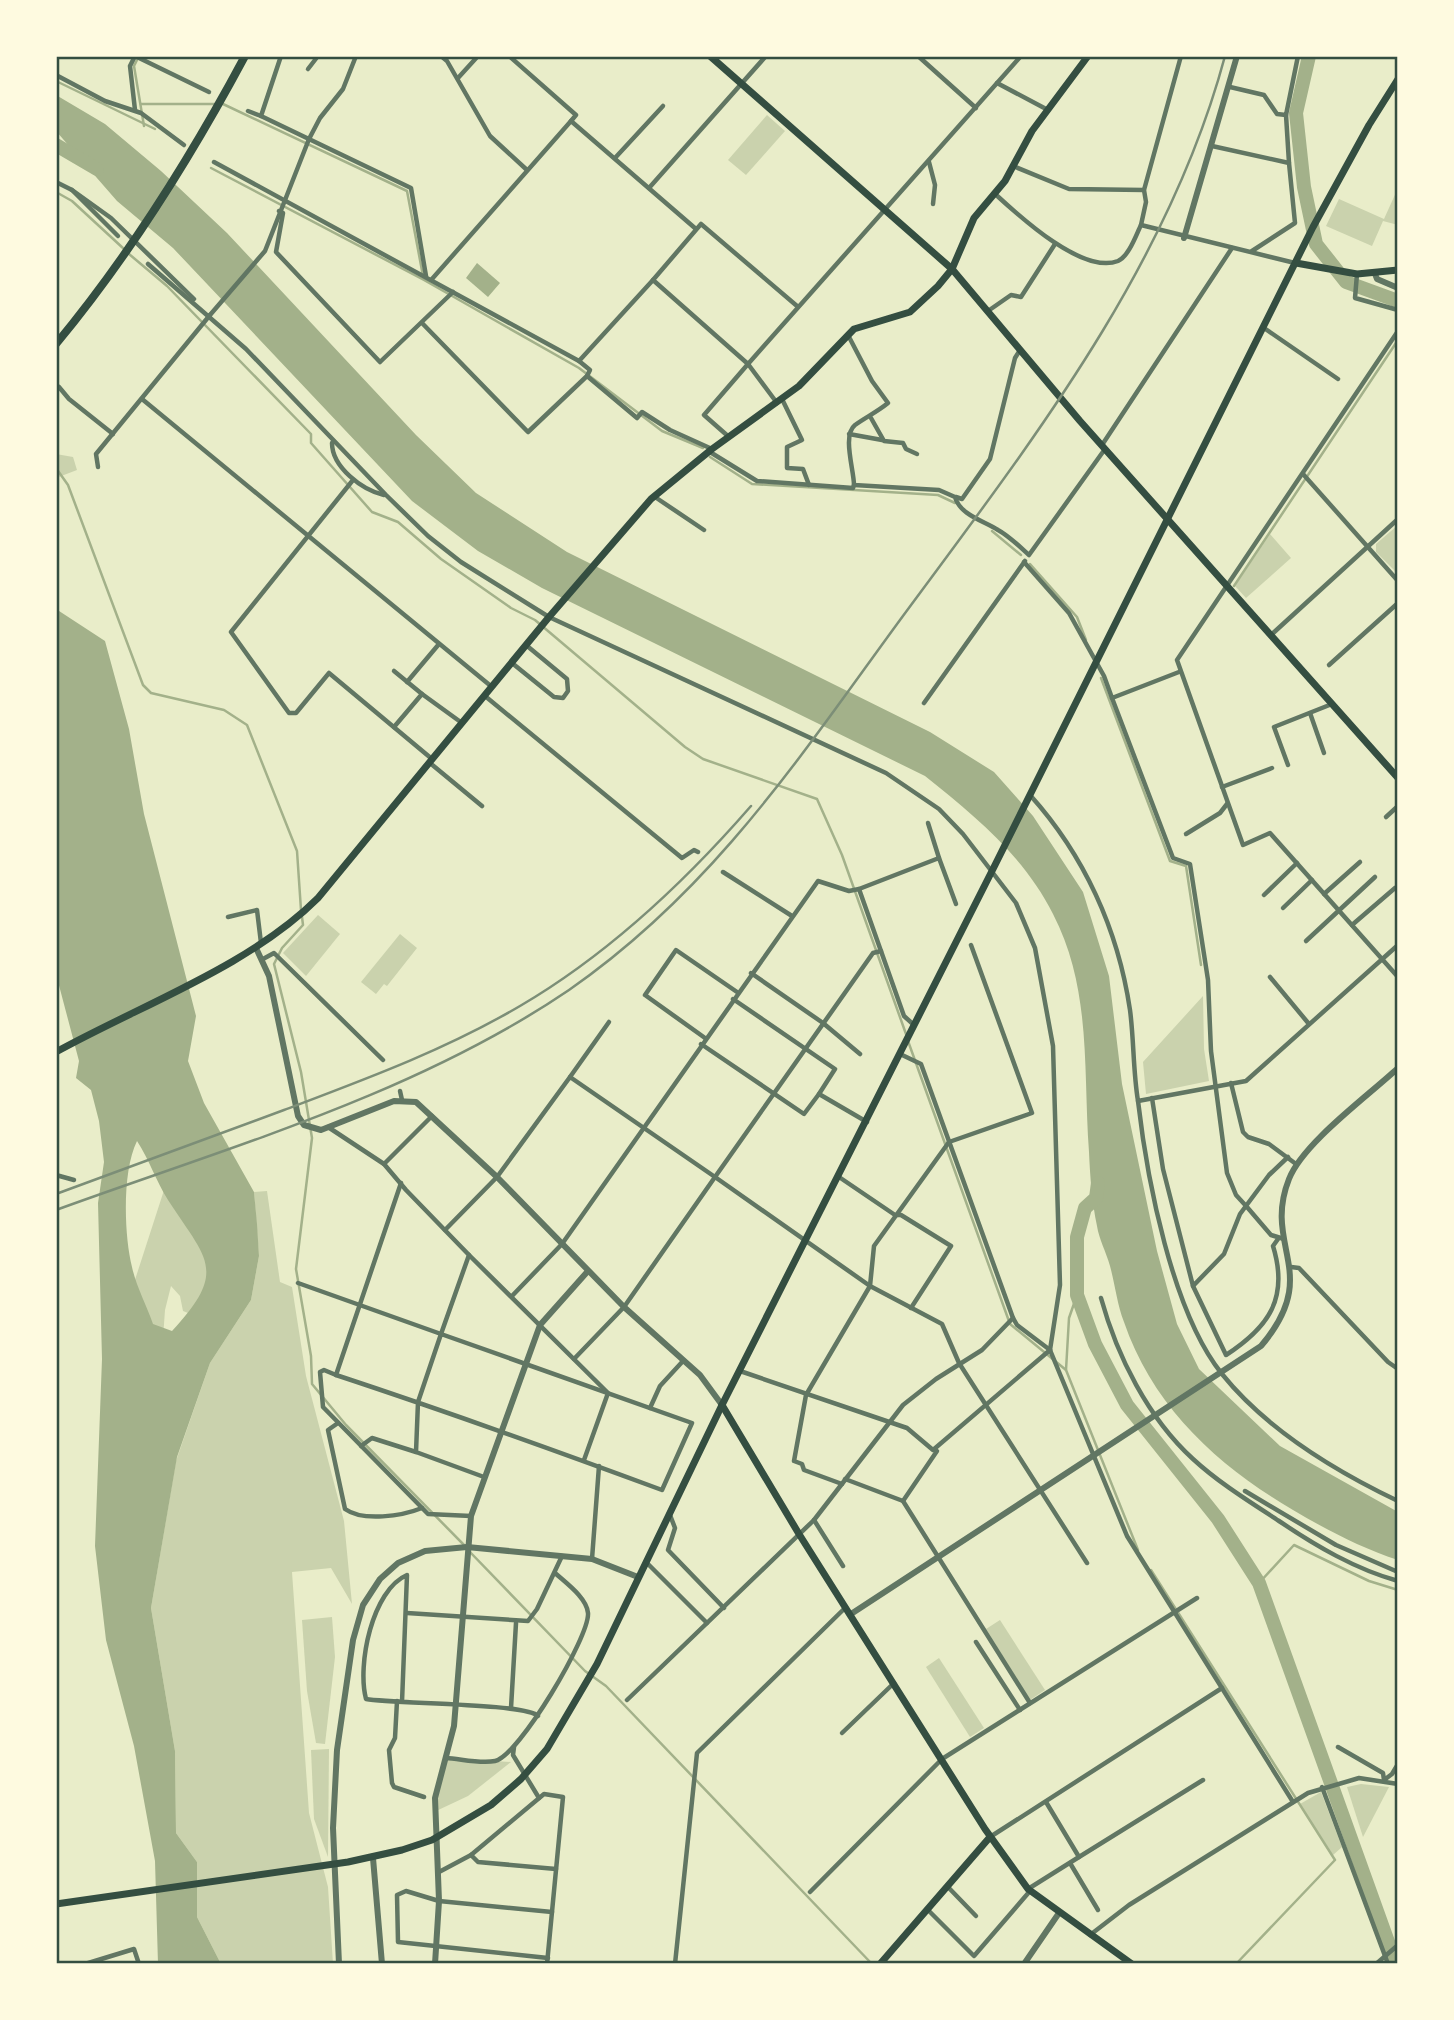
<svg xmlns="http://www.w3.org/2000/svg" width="1454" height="2020" viewBox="0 0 1454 2020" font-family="Inter,sans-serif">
<rect width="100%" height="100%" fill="#e9edc9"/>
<g fill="#cad2ad">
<path d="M767 115 785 131 746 175 728 160Z"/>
<path d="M1398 188V225L1383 221 1372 246 1326 226 1339 199 1384 219Z"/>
<path d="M56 454 73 457 77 470 56 478Z"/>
<path d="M1398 525V574L1376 552V544Z"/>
<path d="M1270 534 1291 558 1246 598 1235 586Z"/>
<path d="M318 915 340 934 306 976 283 953Z"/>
<path d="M400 934 417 948 387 986 384 984 376 994 361 982Z"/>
<path d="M1203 996 1204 1049 1209 1081 1146 1094 1143 1062Z"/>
<path d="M166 1184 223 1275 198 1317 183 1311 180 1296 171 1286 165 1310 163 1338 140 1322 133 1286Z"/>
<path d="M267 1191 280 1282 292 1287 306 1376 344 1521 352 1604 331 1568 292 1572 309 1813 328 1887 333 1964H221L197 1917V1862L176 1833 175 1751 151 1608 176 1461 210 1363 251 1300 259 1256 254 1192Z"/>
<path d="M332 1617 335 1657 325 1744 316 1743 307 1691 302 1620Z"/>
<path d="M1000 1620 1045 1690 1030 1700 986 1629Z"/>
<path d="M939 1658 984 1728 970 1737 926 1667Z"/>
<path d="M329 1749 328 1857 314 1819 311 1750Z"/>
<path d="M446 1758 511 1762 468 1796 434 1812Z"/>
<path d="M1361 1784 1389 1787 1363 1837 1347 1787Z"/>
<path d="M1321 1792 1342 1847 1333 1855 1300 1804Z"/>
</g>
<g fill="#a3b18a" fill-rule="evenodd">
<path d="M56 95 105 124 161 171 227 233 416 435 476 493 567 552 930 732 994 772 1033 816 1083 892 1109 976 1122 1084 1157 1251 1177 1324 1199 1369 1280 1446 1398 1512V1560C1361 1548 1327 1530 1293 1510 1218 1466 1153 1407 1124 1322 1117 1304 1115 1284 1110 1266 1106 1252 1099 1239 1097 1226 1092 1202 1090 1176 1089 1152 1083 1071 1092 989 1053 914 1024 856 975 816 925 776L542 588 478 551 412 501 173 248 117 201 56 131Z"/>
<path d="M477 263 500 283 488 297 466 278Z"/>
<path d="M56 609 105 641 129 729 144 814 196 1016 188 1061 204 1103 254 1192 257 1224 259 1256 251 1300 210 1363 177 1457 151 1608 175 1751 176 1833 197 1862V1917L221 1964H158L155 1861 134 1746 106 1640 95 1546 102 1359 98 1203 104 1162 99 1121 91 1090 76 1078 79 1061 56 974ZM137 1141C149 1159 156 1181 168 1200 206 1259 229 1270 172 1331L153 1324C147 1306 136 1286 132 1267 124 1235 122 1171 137 1141Z"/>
</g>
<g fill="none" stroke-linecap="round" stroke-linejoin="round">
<g stroke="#a3b18a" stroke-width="2.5">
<path d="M138 58 134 66 144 126"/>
<path d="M56 81 155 129"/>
<path d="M141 104H216"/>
<path d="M223 104 407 191 423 276"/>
<path d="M211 168 424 280 579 368 662 431 703 448"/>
<path d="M56 192 72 201 124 249"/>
<path d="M129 254 167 286 311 434V443L372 512 398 522 441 559 511 608 535 620 685 747 703 759 817 799 842 855 906 1034"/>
<path d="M710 457 752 484 938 495 955 503"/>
<path d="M56 468 68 485 143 685 151 693 224 710 247 725 297 851 301 910"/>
<path d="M992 531 1021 555"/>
<path d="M1030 564 1077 617 1086 640"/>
<path d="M1234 586 1398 340"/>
<path d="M1101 678 1170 861 1186 866 1201 965"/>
<path d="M302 917 303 925 282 948 274 964 301 1072 312 1138 296 1269 311 1356 312 1384 346 1425 465 1546"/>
<path d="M908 1041 1010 1324 1066 1370 1138 1550"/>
<path d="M1066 1370 1069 1318 1077 1295"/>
<path d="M469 1551 585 1671 606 1686 872 1964"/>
<path d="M1151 1570 1335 1860 1236 1964"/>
<path d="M1259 1583 1294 1545 1369 1581 1398 1590"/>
</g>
<g stroke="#a3b18a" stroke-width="14">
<path d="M1309 56 1296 113 1304 187 1316 244 1346 282 1398 301"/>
<path d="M56 145 97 169"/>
<path d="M1098 1183 1096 1198 1085 1208 1077 1237V1295L1095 1344 1127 1405 1218 1519 1259 1583 1396 1964"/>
</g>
<g stroke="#617663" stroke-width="4.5">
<path d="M135 56 209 92"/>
<path d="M281 56 261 116 411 188 426 276"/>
<path d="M441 56 447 61 490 136 527 170"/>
<path d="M509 56 576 115 571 121 696 229"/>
<path d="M918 56 976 108"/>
<path d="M134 58 130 66 135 110"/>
<path d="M308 69 318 56"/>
<path d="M56 75 105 101 141 113 184 145"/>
<path d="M458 78 478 56"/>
<path d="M997 83 1048 110"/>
<path d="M1230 87 1264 95 1277 114 1286 115 1298 56"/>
<path d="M248 111 261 116"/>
<path d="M1286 115 1289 163"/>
<path d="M1212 146 1289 163 1295 223 1252 251"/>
<path d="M615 158 663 106"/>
<path d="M214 162 579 361 653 280"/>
<path d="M929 162 935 185 933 204"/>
<path d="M1013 166 1069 189 1144 190"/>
<path d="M56 182 72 190 118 236"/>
<path d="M649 188 766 56"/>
<path d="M72 190 111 218 194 299"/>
<path d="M994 193C1018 215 1082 275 1118 261 1129 256 1136 235 1141 225L1295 263"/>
<path d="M279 211 283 213 276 252 380 362 453 292"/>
<path d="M1141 225 1146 202 1144 190 1181 56"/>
<path d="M148 264 246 349 386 495 428 536 461 562 549 617 886 773 939 809 963 834 1016 903 1035 948 1053 1046 1060 1285 1050 1350 1127 1536 1293 1802"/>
<path d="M1357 274 1355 298 1398 310"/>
<path d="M432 279 571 121"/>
<path d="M988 311 1011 295 1021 297 1055 244"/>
<path d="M210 315 265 251 309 139 320 118 343 89 356 56"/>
<path d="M422 323 528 432 587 376"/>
<path d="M1264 328 1338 379"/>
<path d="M1398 331 1177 660 1243 845 1270 833 1398 977"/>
<path d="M848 335 872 381 888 403C877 412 866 417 855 425 842 435 854 470 854 485L939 490 955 497C960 515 984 521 998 530 1009 536 1019 546 1029 555L1105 449"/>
<path d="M579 361 590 370 587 376 637 418 642 412 670 430 712 449"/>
<path d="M59 387 69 399 113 434"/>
<path d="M142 399 492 687"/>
<path d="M782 399 802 440 787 447V468L803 469 809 485"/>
<path d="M777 403 748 364 1021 56"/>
<path d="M871 418 884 441 903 443 906 449 917 454"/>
<path d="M849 434 882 440"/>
<path d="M729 437 704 415 748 364 653 280 701 224 797 306"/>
<path d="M332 443C332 467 362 490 384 495"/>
<path d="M1102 445 1232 248"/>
<path d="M710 452 757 481 853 488 854 485"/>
<path d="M98 467 96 454 210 315"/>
<path d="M1303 474 1398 581"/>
<path d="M353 480 231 632 289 713H296L329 673 432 759"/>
<path d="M655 497 704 530"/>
<path d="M956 497 962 499 990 459 1015 358 1020 350"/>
<path d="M1024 562 1069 613 1104 676 1112 698 1179 672"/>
<path d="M1271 635 1398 519"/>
<path d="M512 663 554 697 563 698 568 691 567 679 526 645"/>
<path d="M1329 665 1398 603"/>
<path d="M407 682 439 644"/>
<path d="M422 694 462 723"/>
<path d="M485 696 682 858 694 850 698 852"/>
<path d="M1112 698 1173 858 1190 864 1208 980 1211 1051 1227 1173 1236 1195 1247 1207 1271 1235 1284 1239"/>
<path d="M924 703 1025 561"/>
<path d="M1310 713 1324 753"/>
<path d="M394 727 422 694 394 671"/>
<path d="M430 763 482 806"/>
<path d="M1288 765 1274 727 1332 704"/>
<path d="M1222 787 1272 768"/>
<path d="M1030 795C1084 855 1118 929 1130 1010 1134 1040 1133 1071 1138 1101L1246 1081 1398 945"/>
<path d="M1386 817 1398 806"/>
<path d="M928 823 939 858"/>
<path d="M1186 834 1220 813 1227 804"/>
<path d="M723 872 792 916"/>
<path d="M859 889 939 858 956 904"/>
<path d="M1324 894 1360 862"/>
<path d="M1264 895 1297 863"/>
<path d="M1283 908 1312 880"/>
<path d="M228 917 257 910 261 943"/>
<path d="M1352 925 1395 888"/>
<path d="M1306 941 1375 877"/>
<path d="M971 945 1032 1113 949 1142 874 1246 870 1286 942 1324 959 1363 1087 1563"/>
<path d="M263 959 274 953 383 1060"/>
<path d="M751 973 823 1023 860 1054"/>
<path d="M1270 977 1309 1024"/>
<path d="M733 999 835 1069 819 1094"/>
<path d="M705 1038 645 995 676 950 737 992"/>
<path d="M701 1044 804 1114 819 1094 867 1122"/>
<path d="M900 1054 921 1064 1013 1318 1017 1325 1050 1350"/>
<path d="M570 1077 609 1022"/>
<path d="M1231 1083 1243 1132 1248 1137 1269 1144 1296 1164"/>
<path d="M400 1091 402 1100"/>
<path d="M1152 1098 1163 1169 1193 1286 1224 1254 1240 1214 1269 1175 1288 1157"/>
<path d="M1138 1101C1147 1179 1172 1312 1222 1374 1267 1430 1333 1470 1398 1501"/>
<path d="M328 1127 384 1164 432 1116"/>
<path d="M56 1175 74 1180"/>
<path d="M839 1177 895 1215H901L951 1246 911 1308"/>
<path d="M445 1230 497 1177 570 1077 715 1177 624 1307 574 1359"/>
<path d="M469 1255 608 1393 584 1460"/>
<path d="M1291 1267 1299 1268 1388 1362 1398 1369"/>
<path d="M298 1283 441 1334 469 1255 406 1190 384 1164"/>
<path d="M1193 1286 1226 1355C1269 1327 1289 1298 1273 1246L1278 1239"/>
<path d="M512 1296 562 1244 818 881 849 891 859 889 904 1016 914 1025"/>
<path d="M1101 1298C1117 1356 1148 1418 1193 1459 1219 1483 1250 1502 1279 1521 1316 1546 1355 1569 1398 1581"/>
<path d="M740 1371 907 1428 933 1450 1050 1350"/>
<path d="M336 1375 401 1183"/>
<path d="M650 1408 660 1386 683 1361"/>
<path d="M338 1423 328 1430 345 1509C363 1522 402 1516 422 1508"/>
<path d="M361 1446 372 1438 416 1452"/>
<path d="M845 1479 903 1501 1030 1703"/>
<path d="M842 1484 804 1470 802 1464 794 1461 806 1395 870 1286 715 1177 873 953 881 951"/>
<path d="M1245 1491 1336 1545 1398 1572"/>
<path d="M903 1501 937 1451"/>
<path d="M670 1515 675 1528 668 1550 724 1608"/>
<path d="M471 1516 428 1514 323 1407 320 1372 324 1370 336 1375C445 1411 554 1450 662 1490L692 1423 441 1334 418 1402 416 1452 484 1477"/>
<path d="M814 1520 843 1566"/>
<path d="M592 1559 599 1466"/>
<path d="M646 1562 707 1623"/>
<path d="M407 1613 528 1621 537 1609 562 1556"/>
<path d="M976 1642 1020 1710"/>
<path d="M627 1700 814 1520 903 1405 936 1379 982 1350 1013 1318"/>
<path d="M397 1701 395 1738 389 1750 392 1783 394 1787 424 1797"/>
<path d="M402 1702 407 1575C372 1590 357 1665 366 1699 394 1704 525 1703 538 1716"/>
<path d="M511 1708 516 1623"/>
<path d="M842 1733 894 1683"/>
<path d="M514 1747 513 1755 539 1798"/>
<path d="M1338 1747 1383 1773 1384 1780 1392 1774 1398 1764"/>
<path d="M446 1758C461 1759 481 1764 495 1761 519 1756 590 1636 588 1613 587 1598 566 1583 555 1573"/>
<path d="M1322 1787 1388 1964"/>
<path d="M56 1794V1800"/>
<path d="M990 1837 1222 1688"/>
<path d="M471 1855 478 1862 556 1869"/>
<path d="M1079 1857 1203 1780"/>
<path d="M1070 1863 1098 1910"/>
<path d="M439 1872 471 1855 544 1794 563 1797 547 1964"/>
<path d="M947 1886 976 1916"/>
<path d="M1028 1889 1079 1857 1046 1802"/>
<path d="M810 1892 942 1759 1197 1598"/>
<path d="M927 1909 974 1956 1030 1891"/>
<path d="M1090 1935 1129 1905 1308 1793 1359 1778 1398 1784"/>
<path d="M548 1958 398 1942 397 1895 406 1891 439 1901 552 1912"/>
<path d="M85 1964 134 1949 139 1964"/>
<path d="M675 1964 697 1753 845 1608"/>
<path d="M1376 1964 1398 1945"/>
</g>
<g stroke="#617663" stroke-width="6">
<path d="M1184 238 1237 56"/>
<path d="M1375 274 1377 279 1398 288"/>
<path d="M256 948 269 976 298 1116 304 1125 321 1130 394 1101 416 1102 497 1177 624 1307 700 1375 722 1405"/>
<path d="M851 1614 1261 1346C1323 1273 1262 1247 1289 1179 1303 1143 1368 1096 1398 1068"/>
<path d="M373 1858 382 1964"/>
<path d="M339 1964 333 1828 337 1750 353 1640 363 1605 380 1579 398 1563 425 1551 467 1547 592 1559 638 1577"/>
<path d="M435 1964 439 1901 435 1798 454 1726 471 1516 540 1325 588 1271"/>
<path d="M1024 1964 1059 1913"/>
</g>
<g stroke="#344e41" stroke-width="7">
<path d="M710 56 952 269 1080 421 1398 778"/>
<path d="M1296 263 1357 274 1398 270"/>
<path d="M56 1052C141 1005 250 966 318 898L549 617 651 499 712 449 799 386 854 329 910 312 938 286 952 269 974 218 1005 181 1032 131 1088 56"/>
<path d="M722 1405 799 1534 985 1829 1028 1889 1132 1964"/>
<path d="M56 1904 348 1862 402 1850 432 1840 491 1805 521 1779 547 1749 597 1664 722 1405 995 865 1313 227 1369 125 1398 79"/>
<path d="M880 1964 990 1837"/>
</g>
<path stroke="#344e41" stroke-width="8" d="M56 344C129 256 191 157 245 56"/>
<g stroke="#7c8e77" stroke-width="2.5">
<path d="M56 1194C132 1166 208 1138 284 1110 366 1079 445 1050 520 1006 609 954 684 883 751 806"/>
<path d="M56 1210C229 1147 416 1094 569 990 713 890 799 758 900 620 1029 445 1168 269 1225 56"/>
</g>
</g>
<rect width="1454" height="2020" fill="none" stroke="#fefae0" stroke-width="116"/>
<rect x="58" y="58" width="1338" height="1904" fill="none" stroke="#344e41" stroke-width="2.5"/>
</svg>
